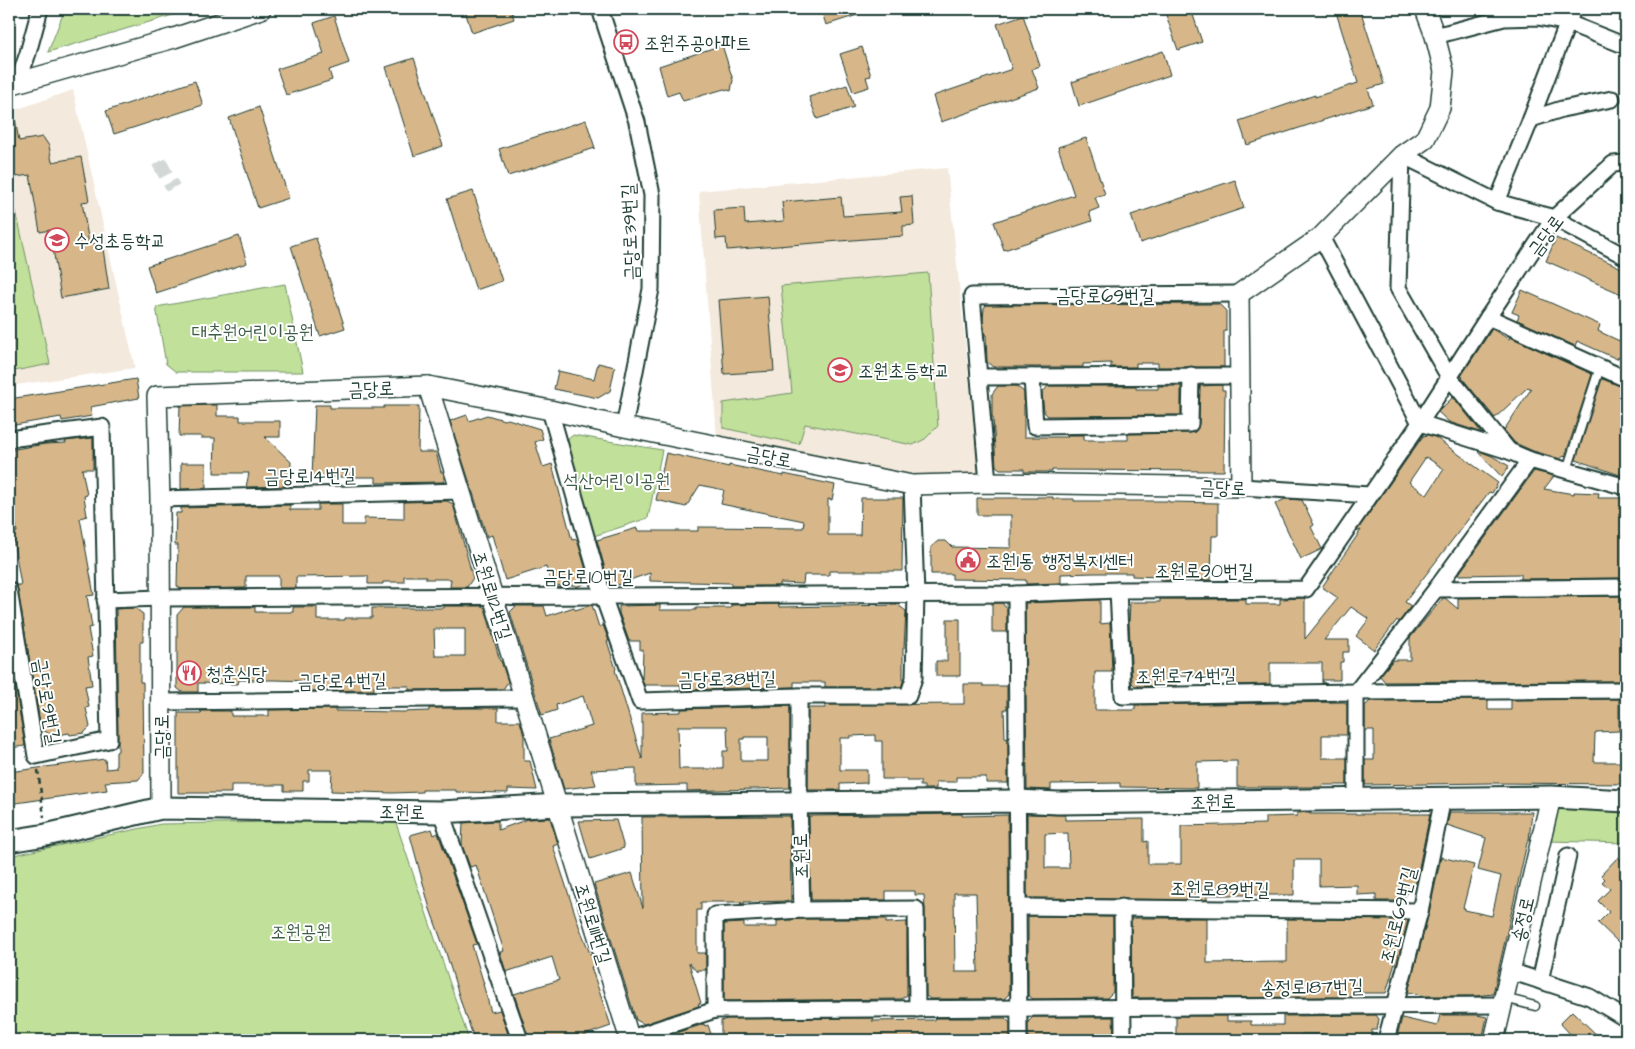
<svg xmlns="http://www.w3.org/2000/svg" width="1635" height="1049" viewBox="0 0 1635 1049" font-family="'Architects Daughter','Poor Story',sans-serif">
<rect width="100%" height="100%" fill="#fff"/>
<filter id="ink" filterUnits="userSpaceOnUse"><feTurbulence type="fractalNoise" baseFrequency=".02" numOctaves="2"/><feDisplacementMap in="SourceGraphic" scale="10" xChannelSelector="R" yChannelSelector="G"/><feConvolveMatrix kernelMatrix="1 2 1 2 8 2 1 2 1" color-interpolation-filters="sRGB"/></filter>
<g filter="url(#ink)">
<g fill="#f3e9dc">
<path d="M73 90 135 368 9 386V112Z"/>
<path d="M947 168 979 477H927L717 438 699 191Z"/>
</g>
<g fill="#c1e19a" stroke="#708f67">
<path d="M65 9H193L48 52Z"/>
<path d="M12 193 50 364 9 372V194Z"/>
<path d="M928 273 938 426 925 439 913 445 805 424 799 444 723 428V403L792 393 781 286Z"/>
<path d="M285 284 303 372H176L166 364 156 307Z"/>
<path d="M573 435 662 450 648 518 594 536 567 440Z"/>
<path d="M1555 809 1626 810V843L1548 841Z"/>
<path d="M395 820 469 1040H9V856L161 824Z"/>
</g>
<g fill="#d7b78a" stroke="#1f3d34" fill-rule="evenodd">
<path d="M472 9H511L514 19 472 33 465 11Z"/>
<path d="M821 9H869L870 11 826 25Z"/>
<path d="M1164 9H1191L1202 42 1178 50Z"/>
<path d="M1335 9H1360L1384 84 1368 89 1373 104 1247 145 1239 121 1315 95V97L1358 83Z"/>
<path d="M1023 15 1040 66 1032 69 1039 88 941 122 933 96 1012 69 997 24Z"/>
<path d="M334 16 349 63 329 70 332 80 286 95 277 69 324 54 314 23Z"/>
<path d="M722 45 733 80 731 91 724 89 683 101 679 92 667 96 659 66Z"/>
<path d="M862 47 871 76 866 77 869 87 853 92 840 54Z"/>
<path d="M1163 51 1170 75 1079 106 1072 82Z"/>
<path d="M414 58 443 146 414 156 386 67Z"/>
<path d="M195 81 203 105 114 134 106 111Z"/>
<path d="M847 85 854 107 817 119 809 97Z"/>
<path d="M259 107 289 198 258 208 229 118Z"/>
<path d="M15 119 19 141 43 137 49 146 52 162 81 157 89 201 82 202 89 244 102 242 109 289 61 298 50 230 40 232 30 175 9 178V120Z"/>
<path d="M586 120 595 148 508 176 499 149Z"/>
<path d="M1086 138 1105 194 1095 197 1099 208 1089 212 1092 221 1004 250 994 222 1074 195 1058 147Z"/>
<path d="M1235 180 1244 208 1140 243 1131 215Z"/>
<path d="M473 191 502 281 476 290 447 199Z"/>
<path d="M912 196 914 225 903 226V236L727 250 726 238 716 239 714 210 744 208 745 224 784 221 782 202 841 197 843 216 902 212 900 197Z"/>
<path d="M239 236 247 263 156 293 147 266Z"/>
<path d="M316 238 345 328 320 336 291 246Z"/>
<path d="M1556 238 1626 270V296L1546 261Z"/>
<path d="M1522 290 1600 325 1598 331 1626 344V361L1618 357 1617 359 1577 341 1575 346 1517 320 1519 315 1512 312Z"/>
<path d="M768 296 774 371 724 374 718 300Z"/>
<path d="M1219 304 1226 311V331H1224V367H1158V363H1136V367H1111V363L1083 364V367H993L987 362 986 335H985L983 320 984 308 986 305Z"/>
<path d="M1492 329 1509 339 1510 337 1592 374 1565 457 1564 456 1560 459 1533 451 1515 443 1504 430 1531 389 1528 387 1495 418 1462 378 1463 377 1461 376Z"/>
<path d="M598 363 615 367 610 391 598 398 554 389 558 371 594 379Z"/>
<path d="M136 379 139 398 90 407 92 416 62 421 61 417 9 426V399Z"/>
<path d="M1602 379 1626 388V446L1622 457 1626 459 1620 475 1576 460Z"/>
<path d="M1222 385V390H1225L1224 471 1052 470V472H1024V469H1000L996 466 993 417H992V394L998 386H1016L1024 392V437H1068L1066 435H1084V440H1128V434L1190 433 1195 432 1199 424 1200 386Z"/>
<path d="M1048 386H1136V389H1158V386H1181V415L1048 416 1044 412 1042 393Z"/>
<path d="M1453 397 1481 432H1480L1449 422 1438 412Z"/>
<path d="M217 405V416H240V421H280V437H265L291 462 290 486 246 487 249 473H214L215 438H201V436H179L180 406Z"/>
<path d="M315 405H330V408H384V406H419L418 452H436L441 472H443L444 476V481L443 482 376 483V477H312Z"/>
<path d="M467 415 469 421 487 415 504 420 508 419 540 429 543 439 535 442 543 467 552 464 572 540 576 539 579 546 589 580 586 583 576 587 575 585 552 586 546 567 505 580 492 535 487 537 450 421Z"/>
<path d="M1428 435 1435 437 1498 483 1492 493 1489 492 1405 602 1411 606 1399 622 1397 620 1374 650 1356 636 1369 619 1351 607 1324 640H1349V652H1343V662H1340V680H1322L1325 683H1322V663H1270V684L1230 685V677L1176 676V686H1135L1132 683 1129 623 1130 602H1160V599H1246V604H1280V599L1305 598V639L1338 598 1322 587 1361 530 1356 532 1423 436ZM1426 457 1444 469 1427 495 1409 482Z"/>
<path d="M93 438V469H82L87 495 84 496 87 516 80 518 94 595 87 596 92 627 88 628 93 656 88 657 92 685 85 686 89 707 86 708 90 727 84 733 70 735 69 733 53 736 41 729 17 585H21L12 533 17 532 12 505H9V450L45 444 66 443 65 441Z"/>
<path d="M1479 451 1492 456 1509 466 1502 477 1478 452Z"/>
<path d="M666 453 729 467V465L784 476V474L835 485 832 500 828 499V535H860L861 498H903L902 571H829V575H804L803 584 780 583V586H731V583L650 581V573L624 582 625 583 610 587 597 540 637 528 638 531H698V527L803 528 804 521 721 504 724 490 700 485 686 507 656 500Z"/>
<path d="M181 463H206V488L181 489Z"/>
<path d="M1534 471 1554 476 1544 489 1574 494V492L1599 493 1598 498H1626V578L1521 579V574L1458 575Z"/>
<path d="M1037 497H1053V499H1074V501H1169V502L1218 503V536H1212L1211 580H1160V577L1132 576V573H1094L1061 574V583L1026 584V580L952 579V574H931V547L938 541H946L952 547 1011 548V515H977V498H1037Z"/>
<path d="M1285 499 1302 500 1314 525 1311 527 1322 549 1301 559 1275 504Z"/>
<path d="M447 501 453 504 473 578 467 587H450L451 579H426V576H404V582H383V584H368V576L296 577V588H279V576H246V588L181 589 177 586 178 545H175L176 513H181V508L290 505V510H318V504H342V525H364V518L404 519V502Z"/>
<path d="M1626 596V681L1385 682 1380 676 1393 660H1410V638L1443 598H1445L1458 609V598Z"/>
<path d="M1100 600V624L1110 623 1112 672H1095V710H1135V705L1344 702 1347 704V735H1322V758H1347V785H1322V787H1237V761L1197 762V788L1120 787V783L1051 784V790L1027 789 1025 603Z"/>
<path d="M992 603H1002L1007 609V632H992Z"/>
<path d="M779 604V607L898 605 906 611 904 648H903V682L901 687H825V682H794V687L681 690 680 685H644L642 680 643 650H640V641H629L619 613V606L660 605V610H696V608H731V605Z"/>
<path d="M592 605 599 627 603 625 609 641H607L616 669 615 670 642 759V713L681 712V709L790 706V788L687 791V785L636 786V768L591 770 596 785 564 789 549 739 592 726 583 696 556 705 557 710 542 715 510 612 516 606H544L547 616 574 607 575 610ZM678 726H727L728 751H723V769H679ZM744 737H768V761H741V739H744Z"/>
<path d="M444 606H482L485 608 500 661H501L508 682 503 689 409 690V686H374V690L309 691V681L275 680H239L238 684 198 683V692H182L177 688V615L184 607H255V612H293V607H317V620H345V618H372V608H444ZM434 629H465V656H435Z"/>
<path d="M135 608 143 614V642H140V682H143L144 773 138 780 105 782 107 790 9 804V772L105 759 106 769 116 768V752L118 751V740L116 609Z"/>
<path d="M947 619H960V676H936V661H947Z"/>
<path d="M9 647 25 746 9 748Z"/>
<path d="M964 684H983V686H1007V709H1004L1005 738 1008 739V783H986V777H956V782H936V789H924V786H920V781H907V779H882V741H875V735L850 736V738H840V770H867V783L840 784V790H808V708H825V705L964 704Z"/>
<path d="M1619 699V731L1596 732V733H1595L1594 762H1626V784L1490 783 1365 785V760H1374V730H1365V706L1370 701 1488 700V710H1511V700Z"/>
<path d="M429 708H498V721H520L524 736V761H530L537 790 508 789V793L456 792V790H422V792L392 793 331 791 332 770H309V781H303V791H284V785H231V793H178V713H202L200 711H231V716H269V710L335 709V711L402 712 429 711Z"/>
<path d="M1310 812V814H1430L1416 882 1401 901H1376V894L1357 895V885L1319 886V860H1294V895H1207V900L1027 898V814L1065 815V820L1144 819V842L1148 841V864H1181V826L1265 824V817L1297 816V813ZM1068 833 1069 868H1045V834Z"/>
<path d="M1450 812H1532L1529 840 1527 843 1493 994 1476 996H1425L1408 992 1429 913 1441 857 1474 865 1463 908H1465V910L1492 916 1501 876 1478 870 1486 838 1447 825Z"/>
<path d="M962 814V816L1008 815 1009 994 1004 999H930L926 996 925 909 924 895H915V891H886V900H811L809 816ZM954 893H976L978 972H955Z"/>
<path d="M790 816 791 901 744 902V904H740L742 902H701V910H697V953H706V970H697V972L689 963 701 1003 698 1004 699 1006 644 1024 636 1020 594 884 632 873 643 908 642 817Z"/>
<path d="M550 818 558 844 553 846 579 926 595 966 591 967 611 1026 585 1035V1037L576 1040H529L514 994 559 980 552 957 506 972 500 952 504 951 476 865 470 867 462 845 463 823 498 821V830L528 819Z"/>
<path d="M616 820 624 848 590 859 579 821Z"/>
<path d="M432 829 434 835 438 833 477 944 472 945 484 984H483L491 1012 500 1010 510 1040H476L475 1035 473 1036 466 1015H465L446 953 430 909 410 835Z"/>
<path d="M1618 857 1626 866V934L1618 942 1598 923 1609 912 1598 901 1610 889 1602 882 1605 879 1601 875Z"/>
<path d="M1028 916 1113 917V992L1107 998 1033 999 1028 995Z"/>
<path d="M1131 918H1207V963L1287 962V919L1408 920 1397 963H1395L1386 993H1356L1359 997 1132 998Z"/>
<path d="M802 919H886V923L907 922V995L901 999 724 1001V924L744 923V927H777V921Z"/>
<path d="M1572 1011 1602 1040H1566L1571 1035 1560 1023Z"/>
<path d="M1376 1015 1379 1019 1377 1030H1372V1040H1325V1034H1302V1040H1176V1016H1227V1021H1251V1025H1283V1016Z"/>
<path d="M1440 1015H1477L1487 1017 1482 1040H1396L1402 1018 1437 1026Z"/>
<path d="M1033 1017H1113L1114 1040H1083V1038H1049V1040H1028V1022Z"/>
<path d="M875 1018 872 1021 935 1020V1018H1005L1010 1023V1040H989V1036L930 1037V1040H782V1038L721 1040V1021L727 1019Z"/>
<path d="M704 1024 705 1026 708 1025 713 1040H654Z"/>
</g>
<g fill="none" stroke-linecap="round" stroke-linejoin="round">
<path stroke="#d2d8d6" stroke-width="15" stroke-dasharray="15 8" stroke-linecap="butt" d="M159 162 173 188"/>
<g stroke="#1f3d34" stroke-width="11">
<g id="service">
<path d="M1567 470 1600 367"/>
<path d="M1504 998 1535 1006"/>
</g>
</g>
<g stroke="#1f3d34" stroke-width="19">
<g id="minor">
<path d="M600 9 637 122 652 195 651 289 624 427"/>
<path d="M1435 36 1504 18 1538 17 1568 23 1626 46"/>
<path d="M18 82 28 53 40 9"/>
<path d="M1531 119 1573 9"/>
<path d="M1497 202 1531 119 1562 109 1612 99"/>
<path d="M1321 237 1420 423 1509 451 1530 460 1626 487"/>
<path d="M1488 317 1626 379"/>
<path d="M979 377 1240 376"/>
<path d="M1032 377 1035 426 1190 424 1191 375"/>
<path d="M550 410 603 596 640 701 799 696H908L914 678 916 594 912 485"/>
<path d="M9 439 102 427 109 740 36 756 9 590"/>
<path d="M1509 451 1449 377 1398 288 1402 155 1497 202 1554 218 1626 257"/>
<path d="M988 483 972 296 1239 294"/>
<path d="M1241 487 1370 495"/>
<path d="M160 499 461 491"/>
<path d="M1436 589 1626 587"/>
<path d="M1118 590 1123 696 1356 692 1626 690"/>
<path d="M1016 594 1019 1040"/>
<path d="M105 600 160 598 1016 594 1118 590 1306 589 1420 423 1488 317 1554 218 1613 164 1626 163"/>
<path d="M799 696V802L802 910"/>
<path d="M161 702 525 698"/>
<path d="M1356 799V692L1436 589 1530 460"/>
<path d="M441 812 520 1040"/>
<path d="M1018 907 1420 911"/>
<path d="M1122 907 1123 1040"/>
<path d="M1510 971 1590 997 1626 1019"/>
<path d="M1540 981 1568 856"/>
<path d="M715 1010V915L802 910 916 909 917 1009"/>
<path d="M625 1040 715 1010 1502 1005"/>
<path d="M1386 1040 1420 911 1443 798"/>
</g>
</g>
<g stroke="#1f3d34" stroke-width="22">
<g id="tertiary">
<path d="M9 85 174 38 261 9"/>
<path d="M428 386 630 1040"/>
<path d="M161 808 160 499 157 396 428 386 550 410 624 427 912 485 988 483 1241 487 1239 294 1321 237 1402 155 1425 139 1440 108 1444 71 1435 36 1425 9"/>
<path d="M1494 1040 1551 797"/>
</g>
</g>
<g stroke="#1f3d34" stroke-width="25">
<path id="secondary" d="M9 841 46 835 161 808 441 812 558 805 1018 801 1058 803 1551 797 1626 801"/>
</g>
<path stroke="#1f3d34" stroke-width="2.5" stroke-dasharray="5 4" stroke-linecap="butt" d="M38 770 44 817"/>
<use href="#service" stroke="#fff" stroke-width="8"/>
<use href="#minor" stroke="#fff" stroke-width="15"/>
<use href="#tertiary" stroke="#fff" stroke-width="19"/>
<use href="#secondary" stroke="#fff" stroke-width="21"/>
</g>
</g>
<defs>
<g id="bus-ring" transform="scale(1.25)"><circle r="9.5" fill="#fff" stroke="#d1495b" stroke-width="1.5"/><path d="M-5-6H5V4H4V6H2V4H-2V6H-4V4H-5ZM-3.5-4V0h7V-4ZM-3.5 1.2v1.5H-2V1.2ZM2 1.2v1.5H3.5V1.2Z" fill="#d1495b"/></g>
<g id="school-ring" transform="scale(1.25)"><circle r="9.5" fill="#fff" stroke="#d1495b" stroke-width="1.5"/><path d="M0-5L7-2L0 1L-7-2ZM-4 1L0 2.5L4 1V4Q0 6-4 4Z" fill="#d1495b"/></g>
<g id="civic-ring" transform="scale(1.25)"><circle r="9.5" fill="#fff" stroke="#d1495b" stroke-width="1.5"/><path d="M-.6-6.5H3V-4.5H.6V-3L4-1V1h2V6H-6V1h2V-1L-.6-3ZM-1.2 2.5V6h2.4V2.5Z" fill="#d1495b"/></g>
<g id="restaurant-ring" transform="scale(1.25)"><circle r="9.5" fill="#fff" stroke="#d1495b" stroke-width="1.5"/><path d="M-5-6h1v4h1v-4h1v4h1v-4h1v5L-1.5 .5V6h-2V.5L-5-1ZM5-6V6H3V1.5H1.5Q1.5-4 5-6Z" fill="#d1495b"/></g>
</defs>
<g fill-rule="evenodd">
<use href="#bus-ring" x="626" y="42"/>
<use href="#school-ring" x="57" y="240"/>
<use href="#school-ring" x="840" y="370"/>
<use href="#civic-ring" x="968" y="560"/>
<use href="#restaurant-ring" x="189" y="673"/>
</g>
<g text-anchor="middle" stroke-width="4" stroke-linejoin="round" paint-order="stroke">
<g font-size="19" fill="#1f3d34" stroke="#fff" text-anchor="start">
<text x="644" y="49">조원주공아파트</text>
<text x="74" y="247">수성초등학교</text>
<text x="858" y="377">조원초등학교</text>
<text x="986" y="567">조원1동 행정복지센터</text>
<text x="206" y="680">청춘식당</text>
</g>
<g font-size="19" fill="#1f3d34" stroke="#fff">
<text transform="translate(629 232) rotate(-92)" y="7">금당로39번길</text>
<text transform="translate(1545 235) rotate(-54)" y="7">금당로</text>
<text x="1105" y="302">금당로69번길</text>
<text transform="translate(371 388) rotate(-2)" y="7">금당로</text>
<text transform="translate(769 456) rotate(11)" y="7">금당로</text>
<text transform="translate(310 475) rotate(-1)" y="7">금당로14번길</text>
<text transform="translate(1223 487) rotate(2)" y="7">금당로</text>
<text x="1204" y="577">조원로90번길</text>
<text x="588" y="583">금당로10번길</text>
<text transform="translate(493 595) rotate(73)" y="7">조원로112번길</text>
<text transform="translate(1186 675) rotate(-1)" y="7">조원로74번길</text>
<text transform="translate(727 678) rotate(-1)" y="7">금당로38번길</text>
<text transform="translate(342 680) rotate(-1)" y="7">금당로4번길</text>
<text transform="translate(48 701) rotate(80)" y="7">금당로9번길</text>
<text transform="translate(161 737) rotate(-90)" y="7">금당로</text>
<text transform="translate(1213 801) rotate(-1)" y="7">조원로</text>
<text transform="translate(402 811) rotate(1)" y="7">조원로</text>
<text transform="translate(800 856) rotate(-91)" y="7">조원로</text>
<text transform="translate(1220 888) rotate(1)" y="7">조원로89번길</text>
<text transform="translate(1397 915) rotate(-76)" y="7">조원로69번길</text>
<text transform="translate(1522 919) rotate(-77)" y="7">송정로</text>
<text transform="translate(594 923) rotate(73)" y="7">조원로111번길</text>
<text transform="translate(1312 986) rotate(-1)" y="7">송정로187번길</text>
</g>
<g font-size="19" fill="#3f5e48" stroke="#fff">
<text x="253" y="338">대추원어린이공원</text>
<text x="617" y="487">석산어린이공원</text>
<text x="301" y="938">조원공원</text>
</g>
</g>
<rect width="1635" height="1049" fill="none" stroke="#fff" stroke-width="30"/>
<rect x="15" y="15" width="1605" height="1019" fill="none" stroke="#1f3d34" stroke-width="2" filter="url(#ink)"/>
</svg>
